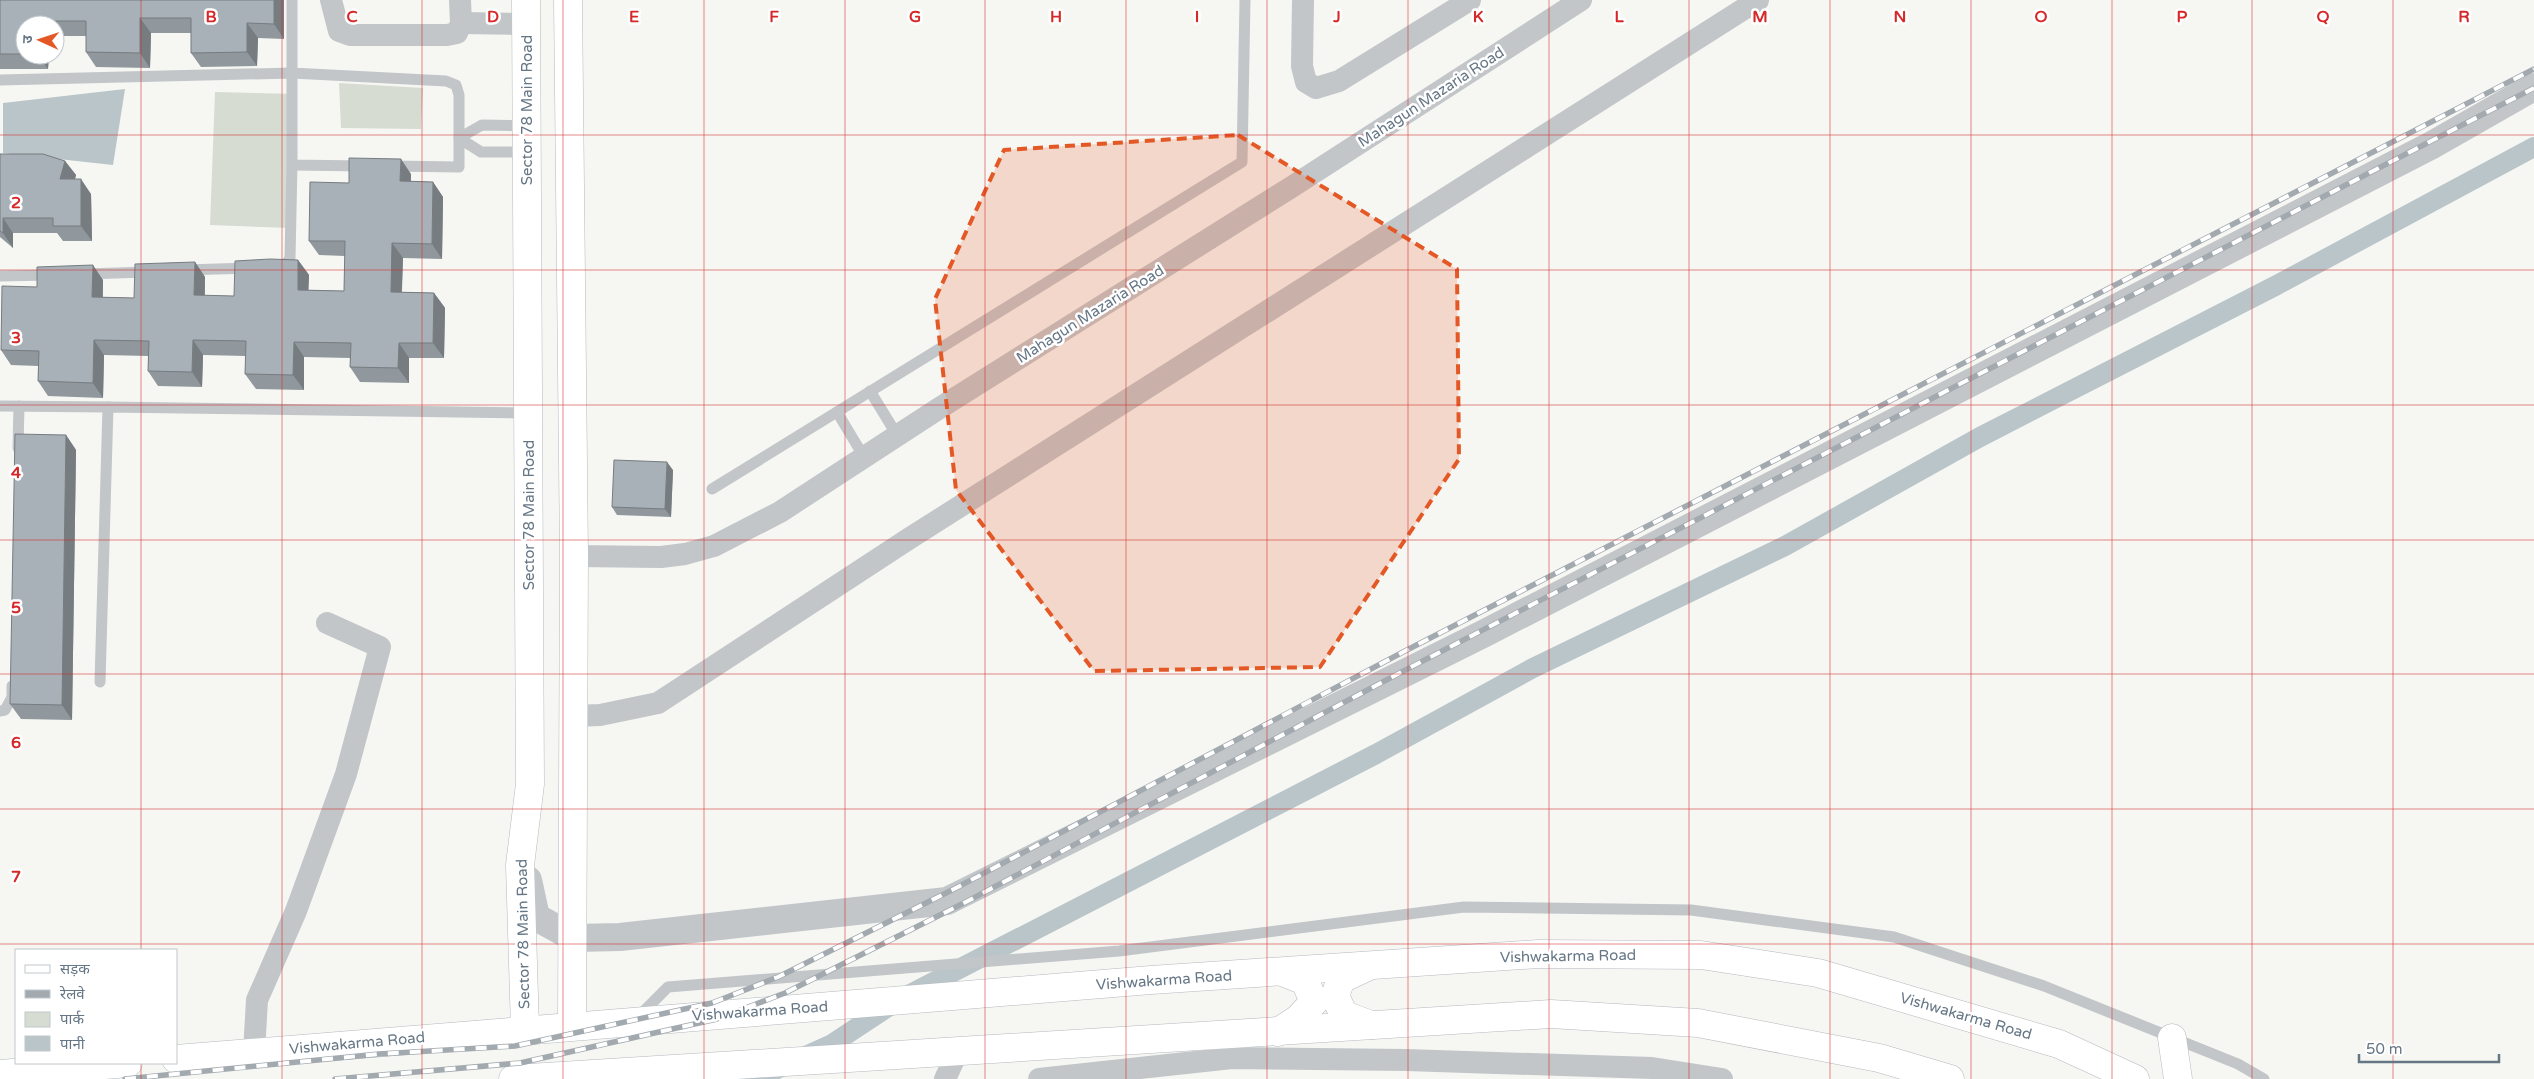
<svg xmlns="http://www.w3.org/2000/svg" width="2534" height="1079" viewBox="0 0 2534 1079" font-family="'Varela Round','Noto Sans Devanagari',sans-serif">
<rect width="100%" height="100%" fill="#f6f7f3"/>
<g fill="#d6dcd2">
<path d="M339 83 423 88 421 129 341 128Z"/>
<path d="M215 92 297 94 290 228 210 225Z"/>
</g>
<path fill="#b9c5c9" d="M125 89 113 165 3 153V103Z"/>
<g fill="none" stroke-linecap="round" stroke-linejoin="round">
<path stroke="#b9c5c9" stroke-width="20" d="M755 1079 832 1044 897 1001 1376 754 1533 668 1785 546 1980 437 2275 286 2534 147"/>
<g stroke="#b4b9be" stroke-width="29">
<g id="secondary">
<path d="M1367 967 1341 979 1335 996 1344 1015 1371 1025"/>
<path d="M1278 1032 1298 1019 1314 1002 1305 981 1285 973"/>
<path d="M2172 1038 2178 1079"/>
<path d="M176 1059 1151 980 1538 954 1701 955 1818 973 2059 1044 2135 1079"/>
<path d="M0 1074 128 1063"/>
<path d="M513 1079 1551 1014 1698 1023 1879 1058 1950 1079"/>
</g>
</g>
<g stroke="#b5b9bd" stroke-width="29">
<g id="primary">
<path d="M568 0 574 556 572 1026"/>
<path d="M525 1029 520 865 530 784 526 0"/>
</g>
</g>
<g stroke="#c2c6c9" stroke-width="11">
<path d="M292 0V73L446 81 456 85 459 95V167L390 166"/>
<path d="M0 80 292 73V165L364 166"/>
<path d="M528 126 482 125 459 138 481 152H528"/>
<path d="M277 267 286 264 290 258 292 165"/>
<path d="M184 270 251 268"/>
<path d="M84 274 148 272"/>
<path d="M0 276 51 275"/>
<path d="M870 391 897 435"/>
<path d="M0 406 108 407"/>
<path d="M837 412 864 457"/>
<path d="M18 448 19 406"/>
<path d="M712 489 1242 162 1245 0"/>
<path d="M100 682 108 407 528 413"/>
<path d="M0 711 5 710 12 697V686"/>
<path d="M638 1017 668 987 1119 951 1464 907 1691 910 1894 937 2044 986 2238 1064 2264 1079"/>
</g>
<g stroke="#c2c6c9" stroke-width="22">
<path d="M331 0 339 31 350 35H447L457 33 461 23 460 0"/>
<path d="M1303 0 1302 66 1306 82 1316 88 1339 81 1470 0"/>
<path d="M461 23 527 24"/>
<path d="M574 556 661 557 685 554 714 546 780 512 938 409 1290 188 1581 0"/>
<path d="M573 716 600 715 658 703 910 538 1758 0"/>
<path d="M254 1052 257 1000 296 911 346 774 380 647 327 623"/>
<path d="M945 1079 957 1053"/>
<path d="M1039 1079 1232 1058 1406 1060 1652 1068 1722 1079"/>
</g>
<path stroke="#c2c6c9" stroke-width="28" d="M528 880 536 917 574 938 620 937 947 901 1485 633 2432 145 2534 87"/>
<use href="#secondary" stroke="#fff" stroke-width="28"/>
<use href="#primary" stroke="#fff" stroke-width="28"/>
<g stroke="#a2a9af" stroke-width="5.5">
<g id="rail">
<path d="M125 1079 379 1054 515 1046 712 1003 778 977 954 889 1405 651 2534 69"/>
<path d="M335 1079 520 1063 717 1019 785 993 962 904 1413 666 2534 88"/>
</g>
</g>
<use href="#rail" stroke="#fff" stroke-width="4" stroke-dasharray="11" stroke-linecap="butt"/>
</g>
<g fill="#90989d">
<path d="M0 0H284V39L258 38 257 66 201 67 191 53V33H151L150 68 96 67 86 52V36H55V25H25V55H49L48 69H0Z"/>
<path d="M0 154 65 161 76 175 75 179 91 194 92 241H63L57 233H13V248L0 237Z"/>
<path d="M411 174V181L433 182 443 197 442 259 403 258 402 292 434 293 445 308 444 358H409V383L360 382 350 367V358L304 357V390L256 389 245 374 246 356 203 355 202 387 158 386 148 371V356L104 355 103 398 48 396 38 381V366L11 365 1 350 37 287 103 280V297L134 298 195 262 205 277V296H234L298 260 309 275 308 290 344 291 345 256 319 255 309 241 349 183Z"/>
<path d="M66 435 76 450 72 720 21 719 10 704Z"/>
<path d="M673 470 671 517 617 515 612 507Z"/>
</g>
<g fill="#767c80">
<path d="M274 0H284V39L274 24Z"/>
<path d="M140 18 151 33 150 68 140 53Z"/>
<path d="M247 23 258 38 257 66 247 52Z"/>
<path d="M38 55H49L48 69Z"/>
<path d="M401 159 411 174 410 196 400 181Z"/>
<path d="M65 161 76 175 71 194 60 179Z"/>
<path d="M81 179 91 194 92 241 81 226Z"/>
<path d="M433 182 443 197 442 259 432 244Z"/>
<path d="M3 218 13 233V248L3 233Z"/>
<path d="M392 243 403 258 401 307 391 292Z"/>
<path d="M298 260 309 275 308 305 298 290Z"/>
<path d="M195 262 205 277 204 310 194 295Z"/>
<path d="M93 265 103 280 102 312 92 297Z"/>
<path d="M434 293 445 308 444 358 433 343Z"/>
<path d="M94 340 104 355 103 398 93 383Z"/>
<path d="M193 340 203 355 202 387 192 372Z"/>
<path d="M294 342 304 357V390L293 375Z"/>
<path d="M399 343 409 358V383L398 368Z"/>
<path d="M66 435 76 450 72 720 62 705Z"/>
<path d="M667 462 673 470 671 517 665 509Z"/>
</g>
<g fill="#a8b1b7" stroke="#767c80">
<path d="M0 0H274V24L247 23V52L191 53V18H140V53L86 52V21H39L38 25H25V54H0Z"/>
<path d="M0 154H43L65 161 60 179H81V226H53V218H3V233L0 231Z"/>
<path d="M349 158 401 159 400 181 433 182 432 244 392 243 391 292 434 293 433 343H399L398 368 350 367 351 343 294 342 293 375 245 374 246 341 193 340 192 372 148 371 149 341 94 340 93 383 38 381 39 351 1 350 2 286 37 287V267L93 265 92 297 134 298 135 264 195 262 194 295 234 296 235 261 270 259 298 260V290L344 291 345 241H309L310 182 349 183Z"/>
<path d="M15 434 66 435 62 705 10 704Z"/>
<path d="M614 460 667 462 665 509 612 507Z"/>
</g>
<path fill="#e45826" fill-opacity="0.2" stroke="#e45826" stroke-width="4" stroke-dasharray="10 6" stroke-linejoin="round" d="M1238 135 1457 269 1459 459 1320 667 1094 671 956 490 935 299 1004 150Z"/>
<path fill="none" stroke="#d62828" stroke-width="1" stroke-opacity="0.55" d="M141 0V950M282 0V1079M422 0V1079M563 0V1079M704 0V1079M845 0V1079M985 0V1079M1126 0V1079M1267 0V1079M1408 0V1079M1549 0V1079M1689 0V1079M1830 0V1079M1971 0V1079M2112 0V1079M2252 0V1079M2393 0V1079M0 135H2534M0 270H2534M0 405H2534M0 540H2534M0 674H2534M0 809H2534M0 944H2534M141 1063V1079"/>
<g text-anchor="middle" stroke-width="5" stroke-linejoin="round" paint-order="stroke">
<g font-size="15" fill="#657685" stroke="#fff">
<text transform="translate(1431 97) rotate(-33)" y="5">Mahagun Mazaria Road</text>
<text transform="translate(527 110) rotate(-90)" y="5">Sector 78 Main Road</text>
<text transform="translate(1090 314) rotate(-32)" y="5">Mahagun Mazaria Road</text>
<text transform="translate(529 515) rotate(-90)" y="5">Sector 78 Main Road</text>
<text transform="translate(523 934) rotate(-91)" y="5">Sector 78 Main Road</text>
<text transform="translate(1568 956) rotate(-1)" y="5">Vishwakarma Road</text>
<text transform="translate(1164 980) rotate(-4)" y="5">Vishwakarma Road</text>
<text transform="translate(760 1011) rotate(-4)" y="5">Vishwakarma Road</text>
<text transform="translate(1966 1016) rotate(16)" y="5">Vishwakarma Road</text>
<text transform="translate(357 1043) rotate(-5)" y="5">Vishwakarma Road</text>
</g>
</g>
<g font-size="16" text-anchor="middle" font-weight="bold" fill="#d62828" stroke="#fff" stroke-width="5" stroke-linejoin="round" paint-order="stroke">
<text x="211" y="22">B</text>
<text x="352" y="22">C</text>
<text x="493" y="22">D</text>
<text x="634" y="22">E</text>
<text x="774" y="22">F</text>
<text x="915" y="22">G</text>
<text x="1056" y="22">H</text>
<text x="1197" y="22">I</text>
<text x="1337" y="22">J</text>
<text x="1478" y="22">K</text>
<text x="1619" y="22">L</text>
<text x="1760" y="22">M</text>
<text x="1900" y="22">N</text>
<text x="2041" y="22">O</text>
<text x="2182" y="22">P</text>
<text x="2323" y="22">Q</text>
<text x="2464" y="22">R</text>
<text x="16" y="208">2</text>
<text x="16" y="343">3</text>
<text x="16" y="478">4</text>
<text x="16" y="613">5</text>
<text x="16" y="748">6</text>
<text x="16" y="882">7</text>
</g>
<rect x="15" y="949" width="162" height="115" fill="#ffffff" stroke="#c1c8ce"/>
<rect x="25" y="965" width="25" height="8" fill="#ffffff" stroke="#c1c8ce"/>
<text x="60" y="974" font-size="15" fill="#657685">सड़क</text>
<rect x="25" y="990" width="25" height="8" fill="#a2a9af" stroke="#c1c8ce"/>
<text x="60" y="999" font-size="15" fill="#657685">रेलवे</text>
<rect x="25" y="1012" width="25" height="15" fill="#d6dcd2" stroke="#c1c8ce"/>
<text x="60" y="1024" font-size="15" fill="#657685">पार्क</text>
<rect x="25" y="1036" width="25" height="15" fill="#b9c5c9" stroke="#c1c8ce"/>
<text x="60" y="1049" font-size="15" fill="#657685">पानी</text>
<g transform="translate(40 40) rotate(273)"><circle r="24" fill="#ffffff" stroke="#c1c8ce"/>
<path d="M0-4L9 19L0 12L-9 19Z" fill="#e45826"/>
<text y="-8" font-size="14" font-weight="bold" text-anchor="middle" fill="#657685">उ</text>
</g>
<path d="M2359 1054v8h140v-8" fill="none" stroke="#657685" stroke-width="2.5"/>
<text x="2366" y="1054" font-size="15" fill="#657685" stroke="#ffffff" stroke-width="4" paint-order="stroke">50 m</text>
</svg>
